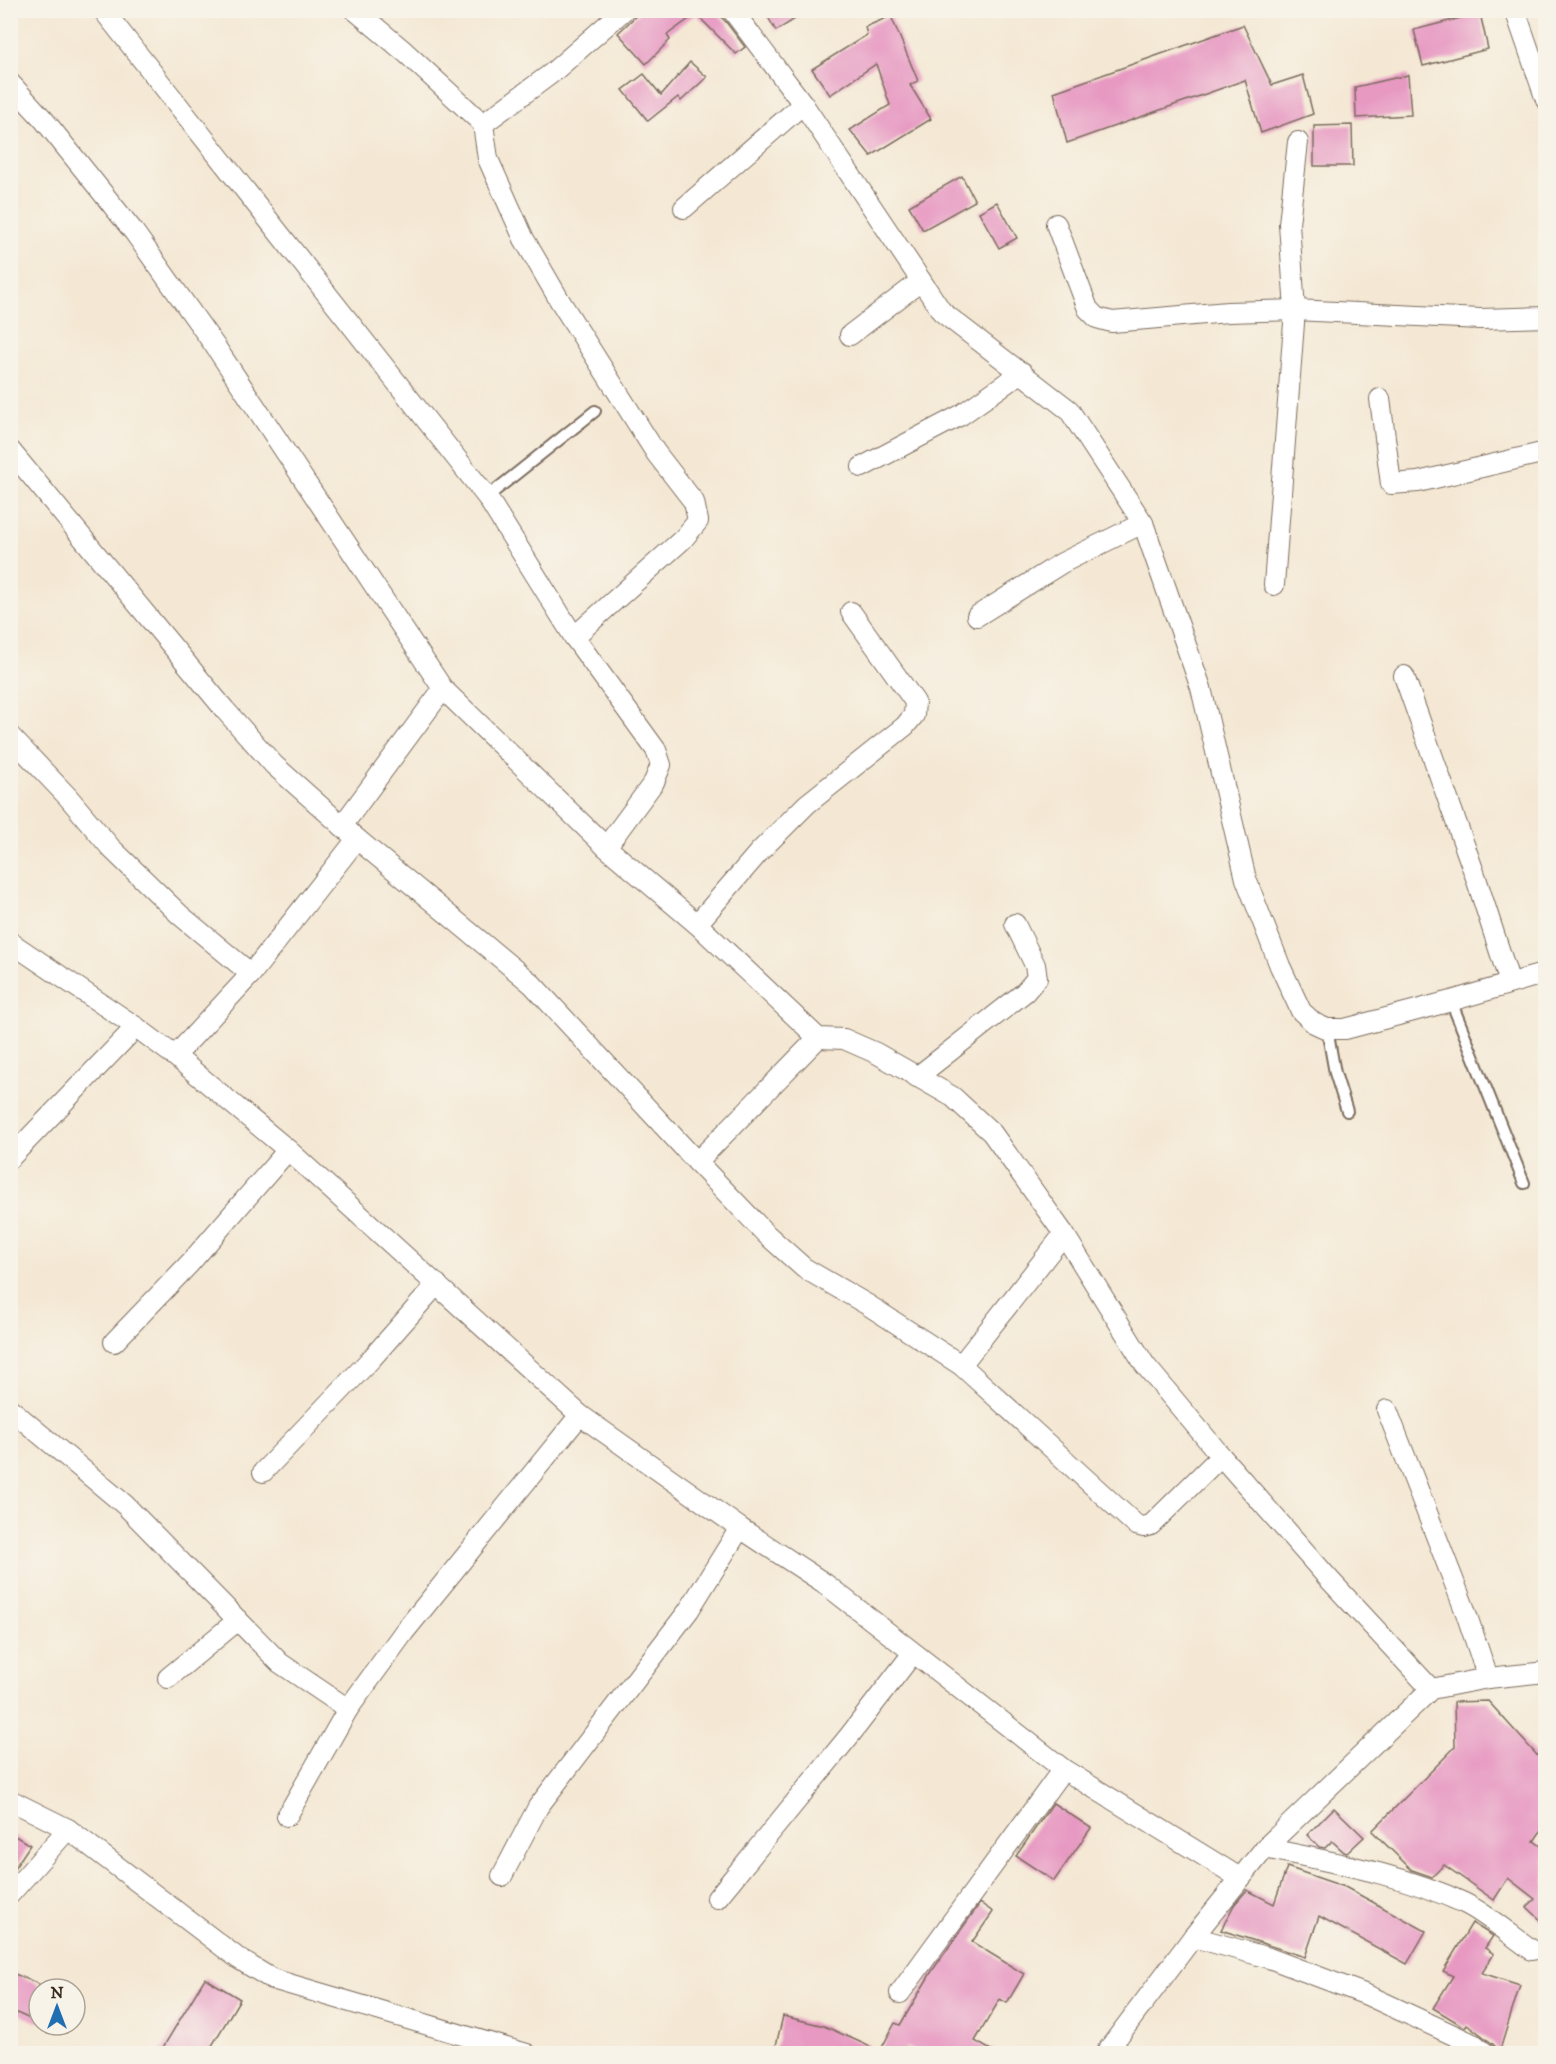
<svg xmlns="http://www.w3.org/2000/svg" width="1556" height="2064" viewBox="0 0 1556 2064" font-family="'IM FELL DW Pica',serif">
<rect width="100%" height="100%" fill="#f7f3e8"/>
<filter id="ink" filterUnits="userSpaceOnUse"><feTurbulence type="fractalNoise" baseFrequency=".0167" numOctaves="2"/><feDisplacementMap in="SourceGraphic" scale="12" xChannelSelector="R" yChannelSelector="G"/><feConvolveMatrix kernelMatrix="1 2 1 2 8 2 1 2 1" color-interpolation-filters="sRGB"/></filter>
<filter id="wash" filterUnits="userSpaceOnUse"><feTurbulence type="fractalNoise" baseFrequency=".008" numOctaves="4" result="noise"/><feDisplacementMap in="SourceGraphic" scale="24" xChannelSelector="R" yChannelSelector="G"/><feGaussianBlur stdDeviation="1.35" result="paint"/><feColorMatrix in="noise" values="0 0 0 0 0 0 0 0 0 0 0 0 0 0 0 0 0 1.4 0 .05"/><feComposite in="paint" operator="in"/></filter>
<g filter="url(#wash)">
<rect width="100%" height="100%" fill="#f4e8d4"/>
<g id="blocks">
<g fill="#e799c2">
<path d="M642 10H714L726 22 745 47 736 54 696 14 667 35 670 40 646 64 618 33Z"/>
<path d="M764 10H809L776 31Z"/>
<path d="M1480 13 1488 49 1423 66 1414 30Z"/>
<path d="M891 16 918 81 910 85 931 119 871 156 850 130 890 105 876 64 830 95 812 69 867 35 865 27Z"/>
<path d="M1243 25 1272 85 1303 75 1313 114 1261 133 1245 80 1067 143 1054 92Z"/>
<path d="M690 62 707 77 681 101 678 97 648 121 623 90 644 74 661 95Z"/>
<path d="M1408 75 1411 115 1356 118 1355 87Z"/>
<path d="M1352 125 1353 166H1314V126Z"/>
<path d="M962 176 975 201 923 230 909 206Z"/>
<path d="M997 202 1017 238 999 248 979 212Z"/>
<path d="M1488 1701 1545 1764V1825L1534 1841 1545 1849V1924L1527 1907 1535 1899 1508 1878 1494 1900 1444 1865 1432 1877 1412 1870 1372 1831 1455 1747 1454 1702Z"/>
<path d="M1053 1803 1091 1828 1054 1881 1016 1856Z"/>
<path d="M1334 1808 1364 1837 1347 1853 1344 1852 1332 1841 1325 1848 1319 1847 1307 1835Z"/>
<path d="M10 1833 30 1845 10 1875Z"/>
<path d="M1287 1867 1345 1887 1426 1931 1407 1964 1319 1916 1305 1957 1221 1930 1234 1905 1247 1890 1274 1904Z"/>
<path d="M980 1903 993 1912 972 1942 1024 1974 1007 2003 1000 1999 975 2041 998 2054H918L906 2047 904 2054H774L783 2016 824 2026 880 2051 895 2023 900 2025 932 1971Z"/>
<path d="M1472 1923 1493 1936 1485 1948 1494 1954 1482 1973 1520 1985 1499 2053 1494 2045 1467 2024 1465 2027 1463 2026 1433 2008 1453 1976 1443 1971Z"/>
<path d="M10 1972 39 1984V2023L10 2010Z"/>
<path d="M205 1978 240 1999 207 2054H159Z"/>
</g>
</g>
</g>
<g filter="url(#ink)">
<use href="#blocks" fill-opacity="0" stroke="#7c6c5e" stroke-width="1.5"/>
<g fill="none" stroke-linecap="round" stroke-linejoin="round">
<g stroke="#7c6c5e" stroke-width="14">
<g id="lane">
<path d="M487 497 595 411"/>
<path d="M1451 1001 1524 1183"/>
<path d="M1327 1029 1335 1073 1347 1111"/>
</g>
</g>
<g stroke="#7c6c5e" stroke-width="22">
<g id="street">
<path d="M103 10 487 497 574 637 656 750 661 765 654 782 606 847"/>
<path d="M355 10 405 52 483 124 488 159 524 239 560 301 656 453 694 502 698 521 683 539 574 637"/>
<path d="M732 10 803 104 942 312 1069 410 1143 523 1201 688 1246 879 1280 966 1301 1011 1314 1023 1327 1029H1345L1451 1001 1546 973"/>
<path d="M1515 10 1546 100"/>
<path d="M10 83 44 120 134 232 215 346 443 689 606 847 697 924 818 1038 844 1039 876 1053 953 1097 992 1133 1064 1234 1145 1365 1221 1456 1328 1578 1431 1689"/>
<path d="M483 124 552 73 624 10"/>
<path d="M684 208 803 104"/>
<path d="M1056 224 1088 309 1097 318 1112 322 1228 312 1295 310 1480 319 1546 317"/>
<path d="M850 335 921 281"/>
<path d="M1380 399 1391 484 1418 482 1546 452"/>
<path d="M10 450 225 710 274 765 357 839 532 984 697 1162 766 1234 804 1268 868 1305 961 1365 1136 1525 1143 1527 1151 1525 1221 1456"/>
<path d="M862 467 961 415 1022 372"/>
<path d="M1274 585 1295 310 1289 224 1298 142"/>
<path d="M977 616 1062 563 1143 523"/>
<path d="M1404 676 1475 875 1510 983"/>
<path d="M10 736 68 797 111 848 180 915 251 974"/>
<path d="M342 826 443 689"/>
<path d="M697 924 760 851 807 804 905 726 914 715 915 702 851 612"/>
<path d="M10 942 136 1027 175 1056 288 1150 580 1415 740 1528 824 1583 1063 1769 1240 1878"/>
<path d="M175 1056 251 974 357 839"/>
<path d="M917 1077 1025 992 1037 978 1035 965 1015 924"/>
<path d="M10 1158 136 1027"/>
<path d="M697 1162 818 1038"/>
<path d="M114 1342 190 1263 288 1150"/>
<path d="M961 1365 1064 1234"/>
<path d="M10 1409 125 1505 280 1663 348 1709"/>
<path d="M1387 1410 1465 1610 1488 1678"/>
<path d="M263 1472 372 1358 437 1284"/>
<path d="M168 1678 238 1620"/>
<path d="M10 1800 68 1829 239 1959 272 1979 527 2054"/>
<path d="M287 1816 348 1709 404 1632 580 1415"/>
<path d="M1265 1848C1331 1862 1402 1874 1464 1903 1484 1912 1513 1937 1532 1950"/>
<path d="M502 1876 538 1807 689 1610 740 1528"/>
<path d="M10 1894 68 1829"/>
<path d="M717 1898 850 1735 913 1653"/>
<path d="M1193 1937 1269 1958 1367 1995 1475 2045 1486 2054"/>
<path d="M900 1993 1063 1769"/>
<path d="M1105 2054 1193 1937 1265 1848 1431 1689 1488 1678 1546 1672"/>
</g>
</g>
<use href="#lane" stroke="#fff" stroke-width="10"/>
<use href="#street" stroke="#fff" stroke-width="20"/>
</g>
</g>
<rect width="1556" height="2064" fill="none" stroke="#f7f3e8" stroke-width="36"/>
<g transform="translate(57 2007)"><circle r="28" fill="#f7f3e8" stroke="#aca397" stroke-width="1.5"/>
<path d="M0-4.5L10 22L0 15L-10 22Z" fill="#1f6fb2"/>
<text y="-9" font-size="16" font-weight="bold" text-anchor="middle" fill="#3b2a1e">N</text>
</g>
</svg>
